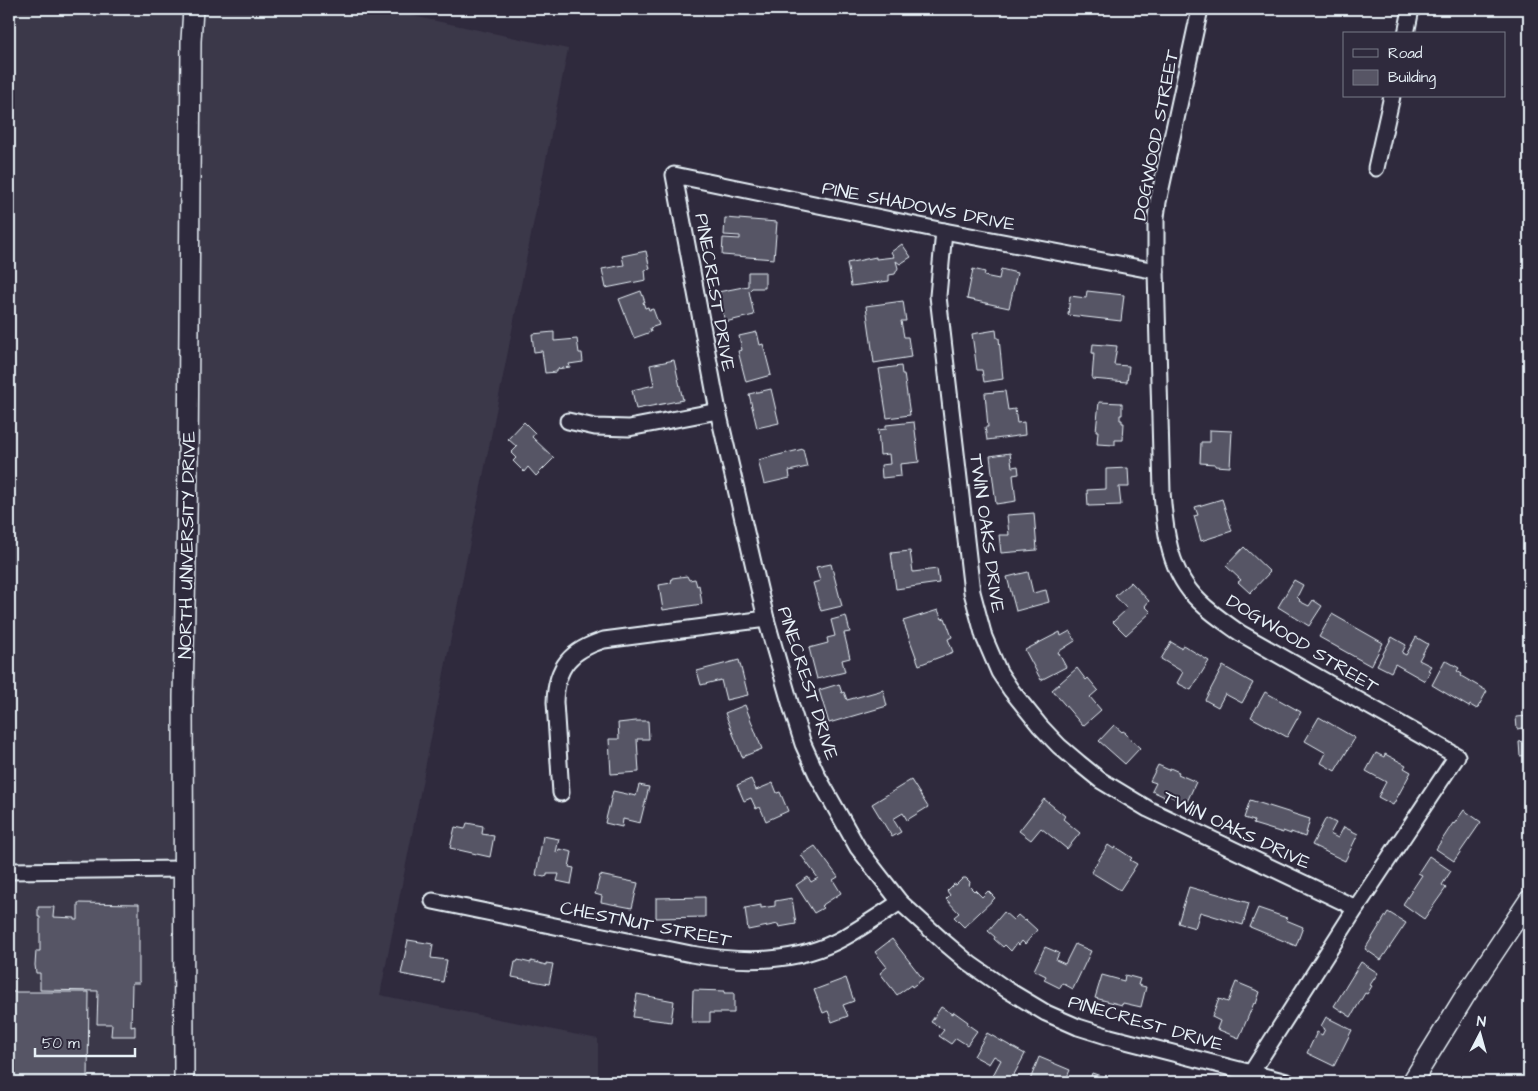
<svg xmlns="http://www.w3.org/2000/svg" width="1538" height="1091" viewBox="0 0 1538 1091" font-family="'Architects Daughter',sans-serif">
<rect width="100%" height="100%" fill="#2f2a3d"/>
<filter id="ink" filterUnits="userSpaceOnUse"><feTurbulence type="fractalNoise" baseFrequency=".02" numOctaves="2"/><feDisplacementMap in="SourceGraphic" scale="10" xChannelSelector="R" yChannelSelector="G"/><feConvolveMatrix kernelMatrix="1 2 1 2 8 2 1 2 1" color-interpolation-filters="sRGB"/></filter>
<g filter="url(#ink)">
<path fill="#3b3749" d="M9 9H380L568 49 380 995 598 1039V1082H9Z"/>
<g fill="#575565" stroke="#e8f1f8">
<path d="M725 218 777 222 774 259 722 255 723 238 740 239V236L724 235Z"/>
<path d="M902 244 911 257 900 264 896 261 898 268 895 274 889 275V281L851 286 847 263 876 257V259L894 257 891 252Z"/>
<path d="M646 251 650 269 645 270 646 280 606 288 602 269 624 265 622 256Z"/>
<path d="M973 269 985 272 984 276 999 279 1001 269 1017 273 1009 308 967 299Z"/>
<path d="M748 272H765V288H752L749 291 754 315 725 322 718 292 748 286Z"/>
<path d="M641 291 645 302H643L645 308 648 307 649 310 653 309 659 325 650 328 651 332 634 338 619 299Z"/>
<path d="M1087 291 1124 295 1121 321 1068 315 1070 296 1086 298Z"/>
<path d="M903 301 906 321H901L904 337H908L911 357 874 363 866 306Z"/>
<path d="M996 330 997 338H999L1003 379 984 382 982 370H977L972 334Z"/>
<path d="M554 332V341L577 339 579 353H582L583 362 569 364 570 367 557 369V372L545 373 542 351 534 352 532 334Z"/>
<path d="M757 332 760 345 763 344 771 375 746 382 738 351 742 350 739 336Z"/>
<path d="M1093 344 1117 346 1114 365 1129 366 1127 382 1092 379 1094 353H1092Z"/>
<path d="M674 360 683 400 636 409 632 390 654 385 650 365Z"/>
<path d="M901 366 902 374H904L910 415 887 418 879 369Z"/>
<path d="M771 389 779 423 757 428 749 394Z"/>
<path d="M1005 391 1008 410 1015 409 1017 423 1024 422 1025 435 987 440 985 427H988L985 393Z"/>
<path d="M1099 402 1122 403V415H1120V420H1122V423H1124L1123 440H1115V445L1097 444 1098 431H1096Z"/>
<path d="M524 422 535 433 532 437 554 458 536 476 528 467 524 472 513 461 516 458 511 453 517 447 508 439Z"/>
<path d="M914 422 919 462 900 464 901 476 882 478 881 465 890 464 889 454 880 455 878 430 886 429V425Z"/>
<path d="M1210 430 1232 431 1230 467 1215 466V464L1200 463 1201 442H1210Z"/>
<path d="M803 449 807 467 789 471 790 478 764 484 758 460Z"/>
<path d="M1010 453 1012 467 1018 466 1019 474 1013 475 1016 501 996 504 990 456Z"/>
<path d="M1128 468 1129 487H1119L1121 505 1088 506 1087 490 1106 489V469Z"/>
<path d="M1222 499 1232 531 1201 541 1194 516 1198 515 1195 507Z"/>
<path d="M1034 513 1037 550 1001 553 999 535H1009L1007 515Z"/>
<path d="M1244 547 1270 572 1250 593 1238 582 1241 580 1226 566Z"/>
<path d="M910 551 913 572 937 569 939 583 896 589 891 553Z"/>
<path d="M831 564 842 606 821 611 813 583 820 581 816 567Z"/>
<path d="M1028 572 1033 593 1046 590 1049 602 1016 611 1007 577Z"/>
<path d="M687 576 689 580 695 579 697 586 699 585 702 604 663 610 659 585 671 583 672 578Z"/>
<path d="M1294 580 1303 585 1297 597 1300 600 1299 601 1309 606 1313 600 1322 606 1309 626 1278 607Z"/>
<path d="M1131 582 1149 601 1145 606 1151 612 1126 635 1113 622 1127 609 1115 596Z"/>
<path d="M938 610 942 619 945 618 952 637 948 639 953 652 919 665 903 621Z"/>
<path d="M1332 614 1383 643 1371 666 1319 637Z"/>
<path d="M846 616 850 632 844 633 850 658 842 660 845 672 817 679 809 648 828 643 827 638 835 636 831 620Z"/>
<path d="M1070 631 1075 641 1058 652 1066 667 1041 680 1025 650 1060 632 1061 636Z"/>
<path d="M1392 637 1406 645 1402 653 1406 655 1416 637 1428 644 1419 660 1431 666 1428 670 1430 671 1425 681 1395 664 1391 672 1377 665Z"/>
<path d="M1171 642 1181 648 1183 645 1209 661 1191 690 1177 683 1183 672 1161 659Z"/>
<path d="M739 660 748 695 726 700 721 680 701 685 697 671Z"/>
<path d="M1445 660 1459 668 1457 671 1462 674 1461 676 1487 691 1477 709 1470 705 1469 707 1432 685Z"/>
<path d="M1223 666 1253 683 1242 703 1225 694 1218 707 1205 700Z"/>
<path d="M1077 668 1086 680 1088 678 1098 690 1090 697 1101 710 1083 726 1052 690Z"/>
<path d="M839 684 842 693 844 692 847 700 883 690 887 706 829 723 819 690Z"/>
<path d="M1265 692 1301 712 1287 737 1251 717Z"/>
<path d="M745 705 762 749 742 757 725 713Z"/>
<path d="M1529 716V755L1520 756 1519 742 1524 741 1523 728 1517 729 1516 717Z"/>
<path d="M1319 717 1355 738 1335 771 1321 763 1326 753 1305 741Z"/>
<path d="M636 721H648L649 739H637L639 772 611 774 609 739H619L618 723Z"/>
<path d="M1114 725 1122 732 1123 731 1126 733 1125 734 1140 748 1125 764 1099 741Z"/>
<path d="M1376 753 1384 757 1385 754 1406 765 1404 768 1411 772 1393 805 1378 797 1386 782 1366 771Z"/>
<path d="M1158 765 1169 770 1170 768 1179 772 1178 774 1196 782 1186 804 1170 796H1166L1165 797 1152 791 1156 783 1150 781Z"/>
<path d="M751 779 756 790 773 783 777 793 780 792 788 811 766 821 760 807 756 809 751 798 744 801 737 785Z"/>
<path d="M911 780 928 807 907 820 903 813 893 819 901 832 892 837 872 804Z"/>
<path d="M639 785 649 787 640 823 623 819 622 827 605 823 613 791 636 796Z"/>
<path d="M1044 799 1065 816 1063 819 1080 833 1067 849 1041 828 1031 840 1019 831Z"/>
<path d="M1250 800 1310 819 1305 837 1291 832V834L1283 831V833L1253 824 1254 821 1244 818Z"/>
<path d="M1464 810 1481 822 1454 861 1436 849 1453 823 1454 824Z"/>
<path d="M1326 818 1336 823 1330 834 1338 838 1344 827 1358 834 1345 861 1312 845Z"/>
<path d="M467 823 483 826 482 834 494 836 490 857 450 848 455 827 465 829Z"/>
<path d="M543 836 559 839 556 852 558 853 559 849 572 852 569 867 574 868 571 884 557 881 559 874H547V876L544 877 536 875Z"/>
<path d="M1108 845 1114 849 1115 847 1132 858 1130 860 1137 864 1120 890 1091 872Z"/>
<path d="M815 846 838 877 833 880 841 893 821 906 823 908 814 913 796 885 808 877 811 882 818 878 801 855Z"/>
<path d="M1429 856 1451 871 1442 885 1446 888 1424 919 1403 904 1422 875 1418 873Z"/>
<path d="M600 875 638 883 632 908 601 902 602 896 595 894Z"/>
<path d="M963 878H966L970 882 969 886 974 891 975 890 982 897 988 891 995 898 964 927 954 917 959 913 946 899 950 895 947 891 954 884 956 885Z"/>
<path d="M1189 887 1203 891 1204 890 1249 903 1243 925 1200 912 1195 928 1178 923Z"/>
<path d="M705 897V917L656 918V898Z"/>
<path d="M792 898 796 924 779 927 778 924 748 930 745 908 761 905V908L775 906V901Z"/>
<path d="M78 903 139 904V981L140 983H132L131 1027 135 1026V1036H111L112 1024H97L98 991 40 990V973H36L35 965 36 951H40V917H38V907H54L53 917 75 918V920H78Z"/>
<path d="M1258 908 1287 918 1286 920 1303 927 1296 946 1250 927Z"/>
<path d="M1004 912 1013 920 1018 915 1025 921 1026 920 1037 930 1025 944 1022 941 1019 945 1017 943 1011 951 1005 945 1003 947 994 939 995 937 988 931Z"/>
<path d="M1388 912 1406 923 1381 960 1365 949Z"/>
<path d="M892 939 923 979 912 987 911 985 897 995 880 973 887 967 875 952Z"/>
<path d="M408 940 433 944 431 958 447 960 443 982 401 974Z"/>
<path d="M1075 944 1091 951 1073 989 1062 983 1060 988 1044 980 1046 976 1034 970 1045 947 1059 953 1056 960 1065 964Z"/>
<path d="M518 960 531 963V961L546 965V963L553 964 549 984 512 977 515 962H517Z"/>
<path d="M1361 962 1378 973 1370 985 1372 986 1367 994 1365 993 1351 1017 1334 1006Z"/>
<path d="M1102 975 1124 981 1125 975 1140 979 1138 985 1146 987 1141 1007 1123 1003 1122 1005 1095 998Z"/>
<path d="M846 978 854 1001 843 1005 848 1016 832 1022 828 1011 823 1013 814 990Z"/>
<path d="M1236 982 1260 992 1256 1004 1254 1003 1239 1038 1217 1029 1220 1021 1212 1017 1219 999 1228 1002Z"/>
<path d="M693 990 725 991 724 993H734V1013H710V1022H692Z"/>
<path d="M9 992H89L88 1082H9Z"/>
<path d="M637 994 674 1001 671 1022 633 1017Z"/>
<path d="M941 1007 953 1014 954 1012 968 1022 967 1024 977 1031 967 1045 956 1038 951 1044 939 1036 944 1030 931 1022Z"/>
<path d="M1326 1017 1352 1030 1334 1066 1307 1053 1317 1032 1322 1035 1325 1029 1321 1026Z"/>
<path d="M987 1033 1025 1054 1010 1082H997L991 1079 1001 1060 994 1056 989 1064 974 1056Z"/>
<path d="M1039 1057 1070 1070 1065 1082H1035L1030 1080Z"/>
<path d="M1092 1073 1116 1081 1115 1082H1089Z"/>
</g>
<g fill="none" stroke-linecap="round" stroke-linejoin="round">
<g stroke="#e8f1f8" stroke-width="19">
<g id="minor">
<path d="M1200 9 1158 202 1156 217V271L1162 492C1165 532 1169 573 1200 602 1212 614 1226 623 1240 633L1457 756 1356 908 1251 1073"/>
<path d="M1406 34 1411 9"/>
<path d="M1376 168 1392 96"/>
<path d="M944 231 938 296 972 592 984 637 999 672 1011 690 1040 726 1059 746 1079 763 1100 780 1148 809 1356 908"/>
<path d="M1156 271 944 231 674 175 718 411 766 619 791 706 803 744 818 777 858 848 900 902 944 942 970 964 1006 989 1046 1013 1078 1027 1110 1037 1287 1082"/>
<path d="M568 421 595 427 629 428 718 411"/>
<path d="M561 793 555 702C556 666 571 650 604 640L766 619"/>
<path d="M9 871 183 869"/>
<path d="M433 901 691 954C743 963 797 964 845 937 864 926 882 914 900 902"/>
</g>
</g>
<g stroke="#e8f1f8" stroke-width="22">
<g id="major">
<path d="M184 1082 183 697 188 467 191 41 193 9"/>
<path d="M1412 1082 1465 996 1529 900"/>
</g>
</g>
<use href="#minor" stroke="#2f2a3d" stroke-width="15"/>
<use href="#major" stroke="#2f2a3d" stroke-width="19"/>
</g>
</g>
<g text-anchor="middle" stroke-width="4" stroke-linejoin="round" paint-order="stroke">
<g font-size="19" fill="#e8f1f8" stroke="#2f2a3d">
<text transform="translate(1155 135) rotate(-79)" y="7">DOGWOOD STREET</text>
<text transform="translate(919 205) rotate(11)" y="7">PINE SHADOWS DRIVE</text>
<text transform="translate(716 292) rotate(80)" y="7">PINECREST DRIVE</text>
<text transform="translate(988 533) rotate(82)" y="7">TWIN OAKS DRIVE</text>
<text transform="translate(186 545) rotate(-89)" y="7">NORTH UNIVERSITY DRIVE</text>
<text transform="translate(1303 643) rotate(31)" y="7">DOGWOOD STREET</text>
<text transform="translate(809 683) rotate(72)" y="7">PINECREST DRIVE</text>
<text transform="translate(1237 829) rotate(25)" y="7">TWIN OAKS DRIVE</text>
<text transform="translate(646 923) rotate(11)" y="7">CHESTNUT STREET</text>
<text transform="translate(1146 1022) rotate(16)" y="7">PINECREST DRIVE</text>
</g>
</g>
<rect width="1538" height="1091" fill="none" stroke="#2f2a3d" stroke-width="30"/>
<rect x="15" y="15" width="1508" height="1061" fill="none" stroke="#e8f1f8" stroke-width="2" filter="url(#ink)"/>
<rect x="1343" y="32" width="162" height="65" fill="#2f2a3d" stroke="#797a88"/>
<rect x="1353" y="49" width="25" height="8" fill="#2f2a3d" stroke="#797a88"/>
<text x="1388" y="58" font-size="15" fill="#e8f1f8">Road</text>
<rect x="1353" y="70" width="25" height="15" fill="#575565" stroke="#797a88"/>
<text x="1388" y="82" font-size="15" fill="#e8f1f8">Building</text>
<g transform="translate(1480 1034) rotate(6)" stroke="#2f2a3d" stroke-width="4" paint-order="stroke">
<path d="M0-4L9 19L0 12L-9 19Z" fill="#e8f1f8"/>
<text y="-8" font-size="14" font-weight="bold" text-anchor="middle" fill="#e8f1f8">N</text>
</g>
<path d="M35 1048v8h100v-8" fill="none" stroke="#e8f1f8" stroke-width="2.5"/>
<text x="42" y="1048" font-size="15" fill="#e8f1f8" stroke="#2f2a3d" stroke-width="4" paint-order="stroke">50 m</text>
</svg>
